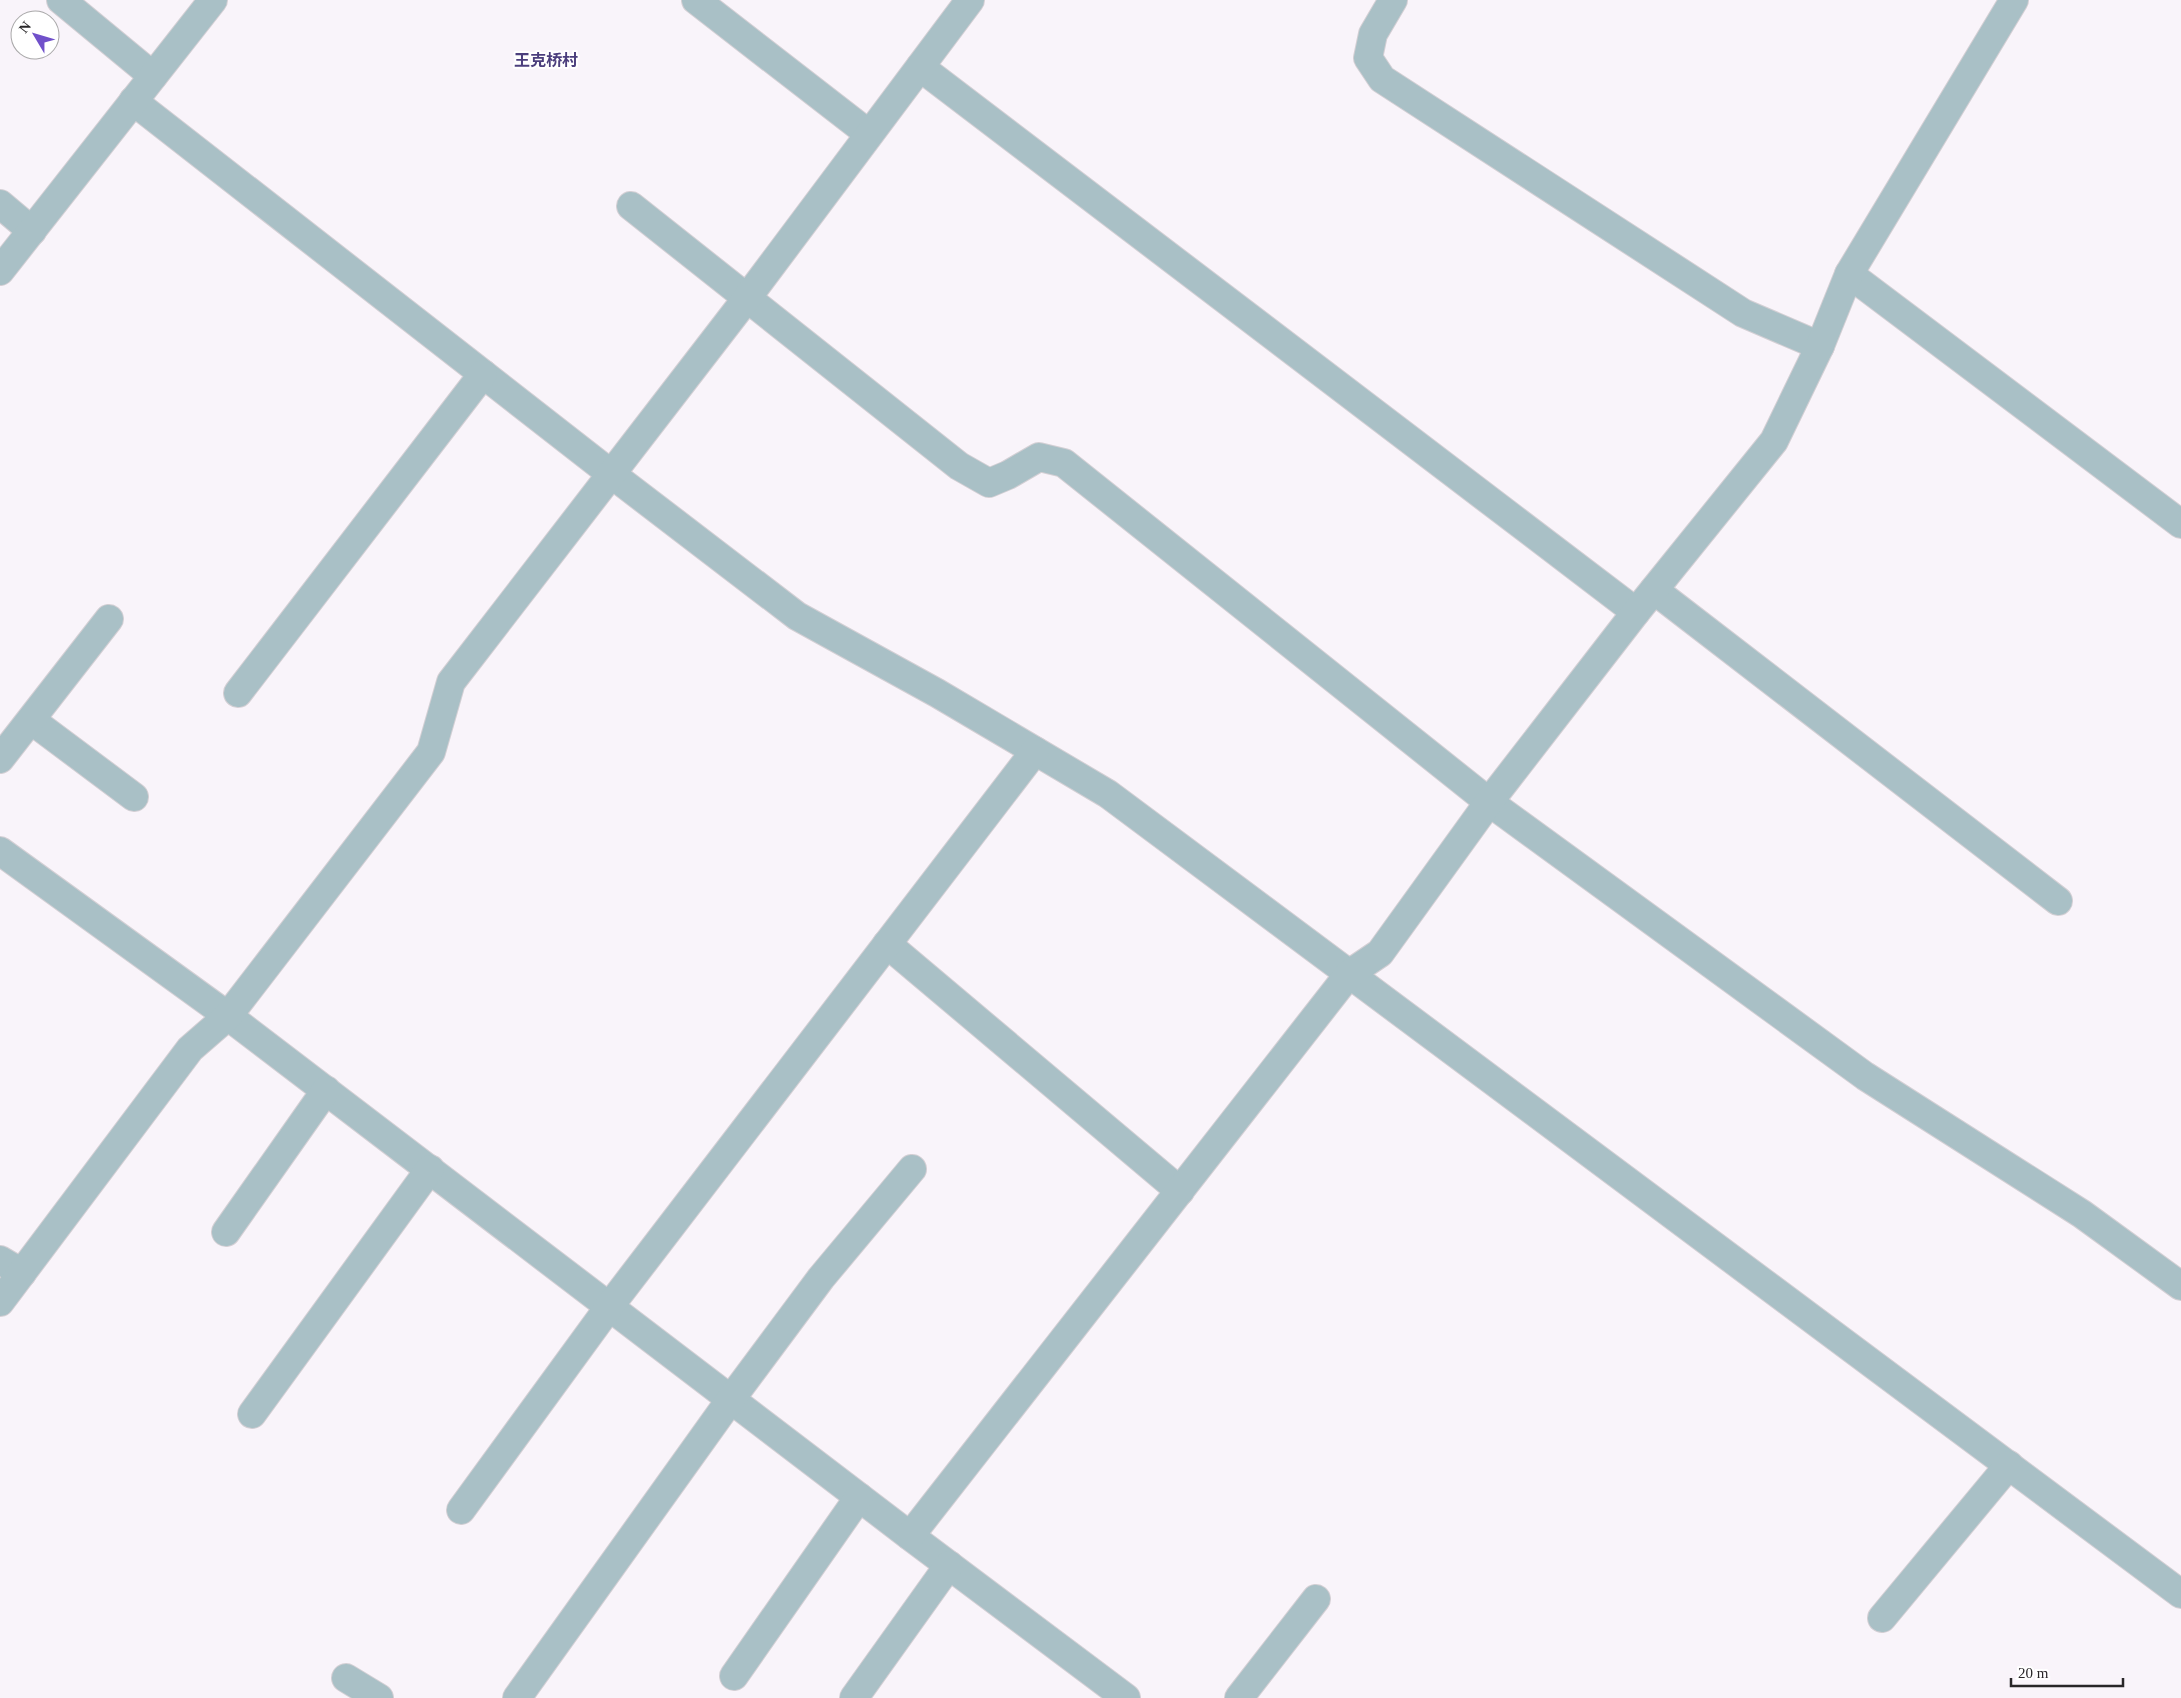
<svg xmlns="http://www.w3.org/2000/svg" width="2181" height="1698" viewBox="0 0 2181 1698" font-family="'Times New Roman','Noto Sans SC',serif">
<rect width="100%" height="100%" fill="#f9f4fa"/>
<g fill="none" stroke-linecap="round" stroke-linejoin="round">
<g stroke="#d3cfd4" stroke-width="30">
<g id="minor">
<path d="M61 0 153 76"/>
<path d="M696 0 869 134"/>
<path d="M1393 0 1373 34 1368 58 1382 79 1743 313 1820 346"/>
<path d="M920 67 1636 612"/>
<path d="M133 101 610 473 797 616 937 693 1108 794 2181 1594"/>
<path d="M0 204 32 231"/>
<path d="M631 206 959 466 989 483 1008 475 1039 457 1064 463 1489 802 1865 1076 2082 1214 2181 1286"/>
<path d="M0 271 213 0"/>
<path d="M1849 274 2181 524"/>
<path d="M1654 590 2058 901"/>
<path d="M238 693 483 374"/>
<path d="M31 720 134 797"/>
<path d="M0 759 109 619"/>
<path d="M0 851 228 1016 910 1536 1126 1698"/>
<path d="M887 944 1180 1191"/>
<path d="M226 1232 326 1090"/>
<path d="M0 1260 22 1273"/>
<path d="M0 1302 190 1049 228 1016 431 752 451 682 747 298 970 0"/>
<path d="M252 1414 430 1169"/>
<path d="M461 1510 609 1307 1035 751"/>
<path d="M910 1536 1349 974 1380 953 1489 802 1636 612 1774 441 1820 346 1849 274 2014 0"/>
<path d="M1882 1618 2009 1465"/>
<path d="M734 1676 859 1497"/>
<path d="M346 1678 379 1698"/>
<path d="M517 1698 731 1399 821 1278 912 1169"/>
<path d="M854 1698 949 1565"/>
<path d="M1239 1698 1316 1599"/>
</g>
</g>
<use href="#minor" stroke="#a9c0c6" stroke-width="28"/>
</g>
<g text-anchor="middle" stroke-width="4" stroke-linejoin="round" paint-order="stroke">
<g font-size="16" font-weight="bold" fill="#4c3f7d" stroke="#fff">
<text x="546" y="66">王克桥村</text>
</g>
</g>
<g transform="translate(35 35) rotate(308)"><circle r="24" fill="#ffffff" stroke="#a9a8a9"/>
<path d="M0-4L9 19L0 12L-9 19Z" fill="#7050ca"/>
<text y="-8" font-size="14" font-weight="bold" text-anchor="middle" fill="#282628">N</text>
</g>
<path d="M2011 1678v8h112v-8" fill="none" stroke="#282628" stroke-width="2.5"/>
<text x="2018" y="1678" font-size="15" fill="#282628" stroke="#ffffff" stroke-width="4" paint-order="stroke">20 m</text>
</svg>
